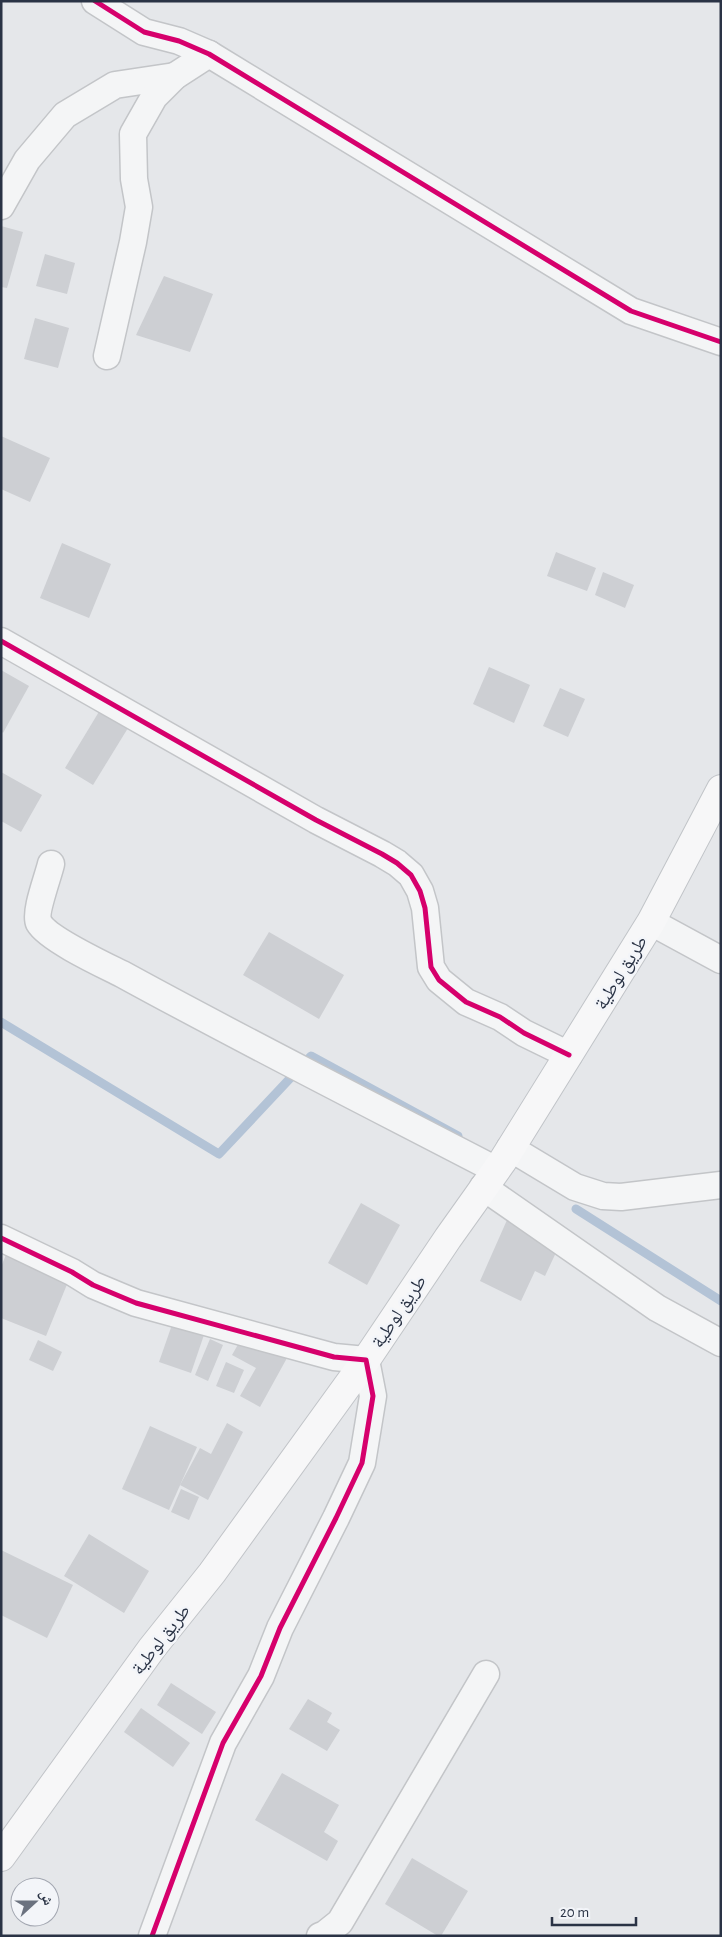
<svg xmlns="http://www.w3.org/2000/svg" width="722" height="1937" viewBox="0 0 722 1937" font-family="'Alegreya Sans','Noto Naskh Arabic',sans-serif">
<rect width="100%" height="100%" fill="#e5e7ea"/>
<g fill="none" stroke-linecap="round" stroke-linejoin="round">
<g stroke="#b3c3d6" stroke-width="9">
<path d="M1 1022 219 1154 311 1056 458 1136"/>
<path d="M576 1209 721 1301"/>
</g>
</g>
<g fill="#cdcfd3">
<path d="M1 226 23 232 7 288 1 287Z"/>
<path d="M45 254 75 263 67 294 36 286Z"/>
<path d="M164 276 213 294 190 352 136 335Z"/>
<path d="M35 318 69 328 58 368 24 359Z"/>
<path d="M1 436 50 458 30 502 1 489Z"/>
<path d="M62 543 111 564 89 618 40 598Z"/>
<path d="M556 552 596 568 587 591 547 576Z"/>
<path d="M603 572 634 585 625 608 595 595Z"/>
<path d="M489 667 530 685 514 723 473 704Z"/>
<path d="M1 670 29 686 3 733 1 731Z"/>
<path d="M560 688 585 699 568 737 543 726Z"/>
<path d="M100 710 128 728 93 785 65 768Z"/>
<path d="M1 772 42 795 21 832 1 821Z"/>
<path d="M269 932 344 975 319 1019 243 975Z"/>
<path d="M361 1203 400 1225 367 1285 328 1263Z"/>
<path d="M507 1220 560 1244 545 1276 535 1271 521 1301 480 1281Z"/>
<path d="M9 1247 72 1272 46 1336 1 1318V1267Z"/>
<path d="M174 1319 206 1329 191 1373 159 1362Z"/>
<path d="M244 1334 287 1358 260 1407 240 1396 256 1368 232 1355Z"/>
<path d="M210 1339 223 1345 208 1381 195 1375Z"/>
<path d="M38 1340 62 1352 53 1371 29 1360Z"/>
<path d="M226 1362 244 1370 234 1393 216 1386Z"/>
<path d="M227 1423 243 1432 208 1500 180 1485 200 1448 211 1454Z"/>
<path d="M150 1426 197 1447 169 1510 122 1489Z"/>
<path d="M181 1489 199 1497 189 1520 171 1512Z"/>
<path d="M89 1534 149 1571 124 1613 64 1576Z"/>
<path d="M1 1550 73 1585 47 1638 1 1615Z"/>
<path d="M171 1683 216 1712 202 1734 157 1705Z"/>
<path d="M308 1699 332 1713 327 1722 340 1730 327 1751 289 1729Z"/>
<path d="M141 1708 190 1743 173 1767 124 1732Z"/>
<path d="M282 1773 339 1805 324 1832 338 1841 327 1861 255 1820Z"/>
<path d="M412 1858 468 1891 441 1936H438L385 1904Z"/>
</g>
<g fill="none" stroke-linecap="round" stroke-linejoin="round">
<g stroke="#c3c5c8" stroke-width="29">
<g id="minor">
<path d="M95 1 144 32 179 41 209 54 631 311 721 342"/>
<path d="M1 206 27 160 65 115 115 85 175 76"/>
<path d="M107 356 133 242 139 207 134 179 133 134 154 97 175 76 209 54"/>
<path d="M1 641 316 820 382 854 397 863 411 875 420 891 425 908 431 967 439 980 466 1002 500 1017 524 1033 569 1055"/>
<path d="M51 864C48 877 34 913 39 923 48 939 104 965 122 974 246 1042 371 1105 496 1170"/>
<path d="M651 922 721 960"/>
<path d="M510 1148 575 1187 603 1196 621 1197 721 1185"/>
<path d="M483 1187 657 1308 721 1343"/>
<path d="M1 1238 72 1272 93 1285 136 1303 334 1357 366 1360 373 1396 362 1463 336 1518 280 1628 261 1676 223 1743 152 1936"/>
<path d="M320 1936 325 1934 340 1922 486 1674"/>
</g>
</g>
<g stroke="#c1c4c8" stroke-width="30">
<path id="primary" d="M1 1857 152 1648 212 1573 366 1360 448 1238 502 1162 651 922 721 789"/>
</g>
<use href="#minor" stroke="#f4f5f6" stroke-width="26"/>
<use href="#primary" stroke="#f7f7f8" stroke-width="28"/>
<g stroke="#f3f5f9" stroke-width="8">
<g id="cycleway">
<path d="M95 1 144 32 179 41 209 54 631 311 721 342"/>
<path d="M1 641 316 820 382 854 397 863 411 875 420 891 425 908 431 967 439 980 466 1002 500 1017 524 1033 569 1055"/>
<path d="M1 1238 72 1272 93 1285 136 1303 334 1357 366 1360 373 1396 362 1463 336 1518 280 1628 261 1676 223 1743 152 1936"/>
</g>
</g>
<use href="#cycleway" stroke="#d6006c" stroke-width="5"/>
</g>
<g text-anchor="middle" stroke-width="5" stroke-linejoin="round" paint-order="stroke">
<g font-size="19" fill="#2a3345" stroke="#f3f5f9">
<text transform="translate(620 972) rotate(-58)" y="7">طريق لوطية</text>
<text transform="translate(398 1311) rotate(-56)" y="7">طريق لوطية</text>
<text transform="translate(160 1639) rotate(-52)" y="7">طريق لوطية</text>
</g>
</g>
<rect width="722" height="1937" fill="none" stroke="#2a3345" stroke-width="5"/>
<g transform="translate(35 1902) rotate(69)"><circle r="24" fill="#f3f5f9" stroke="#a3a7b1"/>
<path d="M0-4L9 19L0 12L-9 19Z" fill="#6b727f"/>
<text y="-8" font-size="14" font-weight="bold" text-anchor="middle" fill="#2a3345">ش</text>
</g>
<path d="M552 1917v8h84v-8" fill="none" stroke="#2a3345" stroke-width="2.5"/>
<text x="560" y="1917" font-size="15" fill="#2a3345" stroke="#f3f5f9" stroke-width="4" paint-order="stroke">20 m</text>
</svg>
